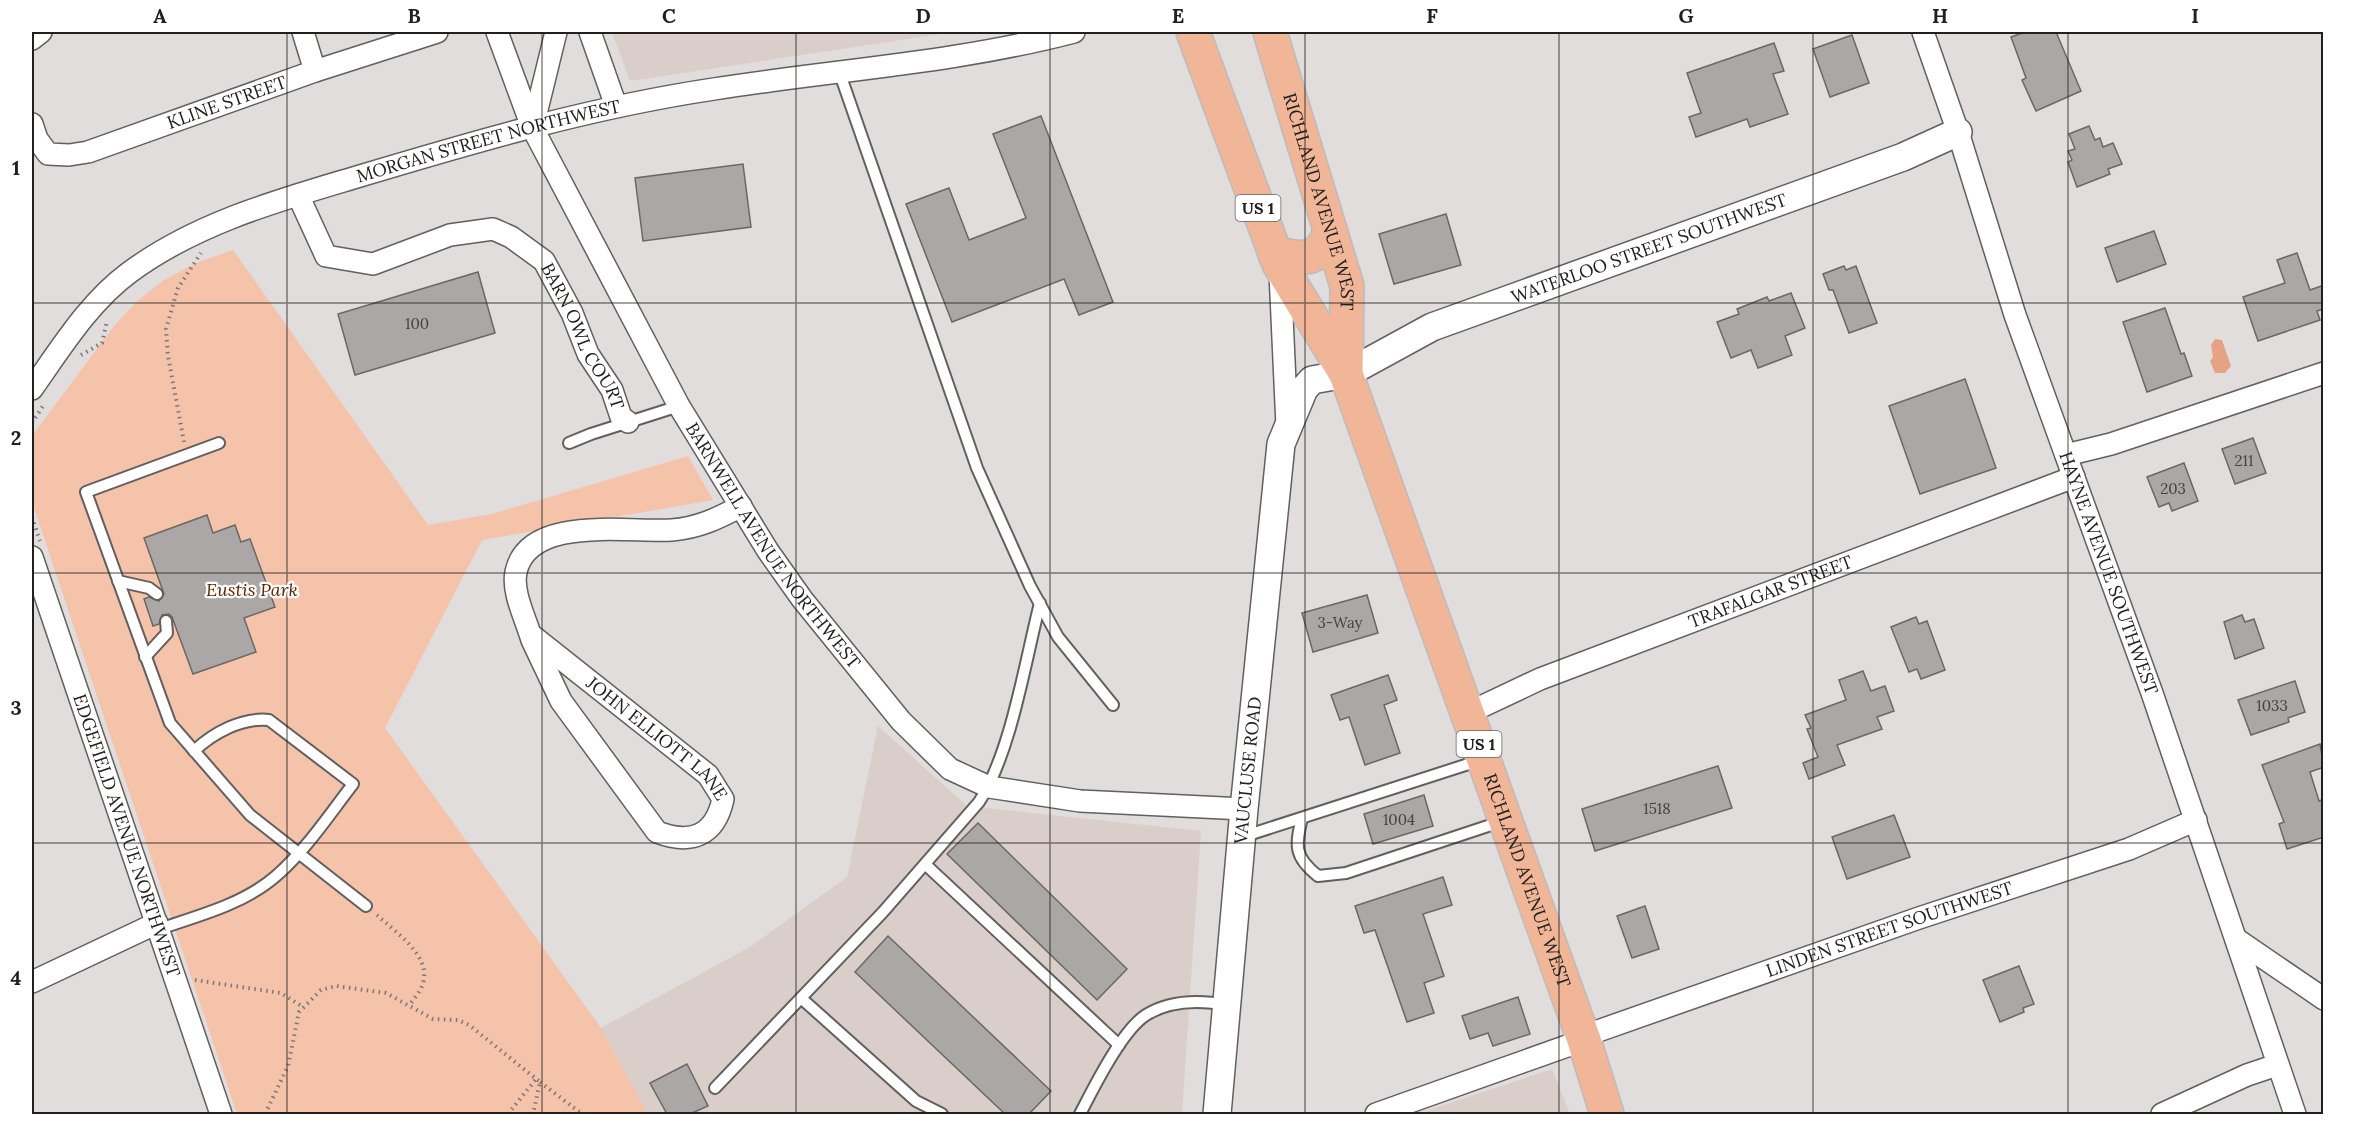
<svg xmlns="http://www.w3.org/2000/svg" width="2355" height="1146" viewBox="0 0 2355 1146" font-family="Lora,serif">
<rect width="100%" height="100%" fill="#e1dddc"/>
<g fill="#d9ceca">
<path d="M612 32H954L630 81Z"/>
<path d="M878 726 967 806 1201 831 1182 1114H648L601 1028 750 947 847 877Z"/>
<path d="M1552 1069 1570 1114H1427L1426 1111Z"/>
</g>
<path fill="#f5c2aa" d="M233 250 428 525 492 514 688 456 713 500 482 540 385 728 601 1028 648 1114H237L32 502V436L114 326 136 302 164 280 196 263Z"/>
<path fill="#e5a384" d="M2215 339 2222 340 2231 366 2225 373H2215L2210 361 2213 357 2211 345Z"/>
<g fill="#aba7a6" stroke="#6a6765" stroke-width="1.5">
<path d="M2025 32H2056L2081 91 2036 111 2022 80 2026 78 2011 37Z"/>
<path d="M1852 35 1869 83 1830 97 1813 49Z"/>
<path d="M1774 43 1784 71 1773 74 1788 114 1750 127 1747 119 1696 137 1689 117 1701 113 1687 73Z"/>
<path d="M1041 116 1113 302 1079 315 1064 279 952 322 906 204 949 188 969 240 1026 218 993 134Z"/>
<path d="M2089 126 2095 140 2100 138 2103 147 2113 143 2122 164 2108 169 2110 174 2077 187 2068 162 2072 160 2068 151 2075 149 2069 134Z"/>
<path d="M743 164 751 227 643 241 635 178Z"/>
<path d="M1446 214 1461 265 1394 284 1379 234Z"/>
<path d="M2154 231 2166 264 2117 282 2105 248Z"/>
<path d="M2297 253 2310 290 2324 285V309L2317 311 2320 320 2258 341 2243 297 2285 283 2277 260Z"/>
<path d="M1844 266 1846 270 1856 266 1877 323 1849 333 1833 290H1829L1823 274Z"/>
<path d="M478 272 495 333 355 375 338 314Z"/>
<path d="M1791 293 1805 328 1785 336 1792 355 1758 368 1751 350 1731 358 1717 322 1739 314 1737 309 1767 297 1769 301Z"/>
<path d="M2165 308 2181 354 2184 353 2192 376 2147 392 2123 322Z"/>
<path d="M1965 379 1996 468 1920 494 1889 406Z"/>
<path d="M2253 438 2266 473 2235 484 2222 449Z"/>
<path d="M2184 463 2198 501 2172 511 2169 503 2159 507 2147 477Z"/>
<path d="M207 515 213 533 235 525 241 542 250 539 275 607 244 618 256 652 193 674 172 617 169 614 162 615 159 624 153 626 144 599 149 597 159 601 164 594 144 538Z"/>
<path d="M1367 595 1378 633 1313 652 1302 613Z"/>
<path d="M2242 615 2245 622 2254 619 2264 648 2235 659 2224 622Z"/>
<path d="M1916 617 1919 624 1927 621 1945 670 1921 679 1917 669 1909 672 1891 627Z"/>
<path d="M1863 671 1871 691 1885 686 1894 711 1877 717 1882 729 1837 745 1845 765 1809 779 1803 763 1818 757 1807 729 1811 728 1805 715 1846 700 1839 680Z"/>
<path d="M1388 675 1397 700 1384 705 1400 753 1365 765 1349 717 1340 720 1331 695Z"/>
<path d="M2295 681 2305 712 2288 718 2289 722 2251 735 2238 700Z"/>
<path d="M2320 744 2324 767 2310 772 2319 801 2324 799V837L2287 849 2279 824 2284 822 2262 765Z"/>
<path d="M1718 766 1732 808 1595 851 1582 809Z"/>
<path d="M1424 795 1433 826 1373 844 1364 814Z"/>
<path d="M1894 815 1910 857 1847 879 1832 837Z"/>
<path d="M978 823 1127 969 1097 1000 947 854Z"/>
<path d="M1443 877 1452 905 1423 914 1444 976 1424 983 1434 1013 1407 1022 1375 930 1364 933 1355 906Z"/>
<path d="M1645 906 1659 949 1632 958 1617 916Z"/>
<path d="M888 936 1051 1091 1029 1114H1005L855 972Z"/>
<path d="M2019 966 2034 1004 2023 1008 2024 1012 2000 1022 1983 980Z"/>
<path d="M1518 997 1530 1034 1493 1046 1488 1033 1470 1039 1462 1016Z"/>
<path d="M687 1064 708 1106 690 1114H667L650 1083Z"/>
</g>
<g fill="none" stroke-linecap="round" stroke-linejoin="round">
<g stroke="#625f5e" stroke-width="14">
<g id="service">
<path d="M840 74 977 468 1030 586 1058 637 1113 705"/>
<path d="M219 443 86 492 170 723 250 815 366 906"/>
<path d="M569 443 591 434 679 406"/>
<path d="M118 581 149 588 157 594"/>
<path d="M145 657 167 633 166 621"/>
<path d="M1302 818C1295 846 1294 857 1318 876L1346 873 1503 821"/>
<path d="M1242 837 1481 760"/>
<path d="M926 865 1119 1045"/>
<path d="M159 929C198 916 244 904 276 876 306 850 329 815 353 784L269 720C242 717 213 733 194 751"/>
<path d="M801 998 916 1101 942 1114"/>
<path d="M715 1088 883 912 979 802C1011 753 1025 662 1040 603"/>
<path d="M1080 1114C1093 1089 1122 1030 1146 1015 1170 1000 1200 1000 1227 1005"/>
</g>
</g>
<g stroke="#625f5e" stroke-width="24">
<g id="minor">
<path d="M303 32 315 71"/>
<path id="s1" d="M497 32 532 127 679 406 768 551 802 599 901 721 950 769 989 787 1080 801 1244 809"/>
<path d="M590 32 616 106"/>
<path id="s2" d="M1923 32 1958 132 2015 315 2152 693 2295 1114"/>
<path d="M32 39 41 32"/>
<path id="s3" d="M32 124 37 139 48 154 69 155 88 152 315 71 437 32"/>
<path d="M533 126 556 32"/>
<path id="s4" d="M298 195 326 256 373 264 450 235 493 229 511 237 544 261 572 313 588 354 612 390 621 417 628 422"/>
<path d="M1280 273 1287 426"/>
<path id="s5" d="M32 389C61 348 89 302 130 272 198 222 280 200 360 176 477 141 593 107 714 89 834 70 955 63 1074 32"/>
<path d="M2066 455 2111 444 2324 373"/>
<path id="s6" d="M32 557 221 1114"/>
<path id="s7" d="M530 634 708 775 723 799C715 836 691 845 657 832L561 701 532 640 530 634C524 615 512 591 516 572 528 514 631 533 672 530 698 528 719 518 741 506"/>
<path id="s8" d="M1468 713 1540 679 2074 477"/>
<path d="M2236 939 2324 999"/>
<path d="M32 982 157 923"/>
<path id="s9" d="M1376 1114 1584 1040 1598 1031 1919 918 2129 849 2196 820"/>
<path d="M2162 1114 2247 1075 2277 1065"/>
</g>
</g>
<g stroke="#625f5e" stroke-width="30">
<g id="tertiary">
<path id="s10" d="M1217 1114 1244 809 1281 444 1304 389 1312 380 1346 374 1432 327 1903 157 1958 132"/>
</g>
</g>
<g stroke="#bcbcbc" stroke-width="36">
<g id="primary">
<path id="s11" d="M1193 32 1279 264 1346 374 1584 1040 1607 1114"/>
<path id="s12" d="M1270 32 1347 286 1346 374"/>
<path d="M1275 254C1305 260 1320 262 1330 230"/>
</g>
</g>
<g stroke="#7b7877" stroke-width="4" stroke-dasharray="1.5 4.5" stroke-linecap="butt">
<path d="M81 355 102 343 107 321"/>
<path d="M32 423 43 406"/>
<path d="M184 442 168 356 166 329 178 288 201 253"/>
<path d="M32 517 40 541"/>
<path d="M377 915C395 932 434 957 422 986 419 993 414 999 409 1005"/>
<path d="M195 980 281 993 303 1007"/>
<path d="M540 1082 582 1114"/>
<path d="M265 1114 288 1066 299 1012 321 990 336 986 386 993 433 1019 458 1020 469 1025 540 1082 533 1114"/>
<path d="M508 1114 536 1079"/>
</g>
<use href="#service" stroke="#fff" stroke-width="10"/>
<use href="#minor" stroke="#fff" stroke-width="21"/>
<use href="#tertiary" stroke="#fff" stroke-width="27"/>
<use href="#primary" stroke="#f1b597" stroke-width="33"/>
</g>
<path fill="none" stroke="#21201f" stroke-width="1.5" stroke-opacity="0.55" d="M287 32V1114M542 32V1114M796 32V1114M1050 32V1114M1305 32V1114M1559 32V1114M1813 32V1114M2068 32V1114M32 303H2324M32 573H2324M32 843H2324"/>
<g text-anchor="middle" stroke-width="4.5" stroke-linejoin="round" paint-order="stroke">
<g font-size="15" fill="#444241">
<text x="417" y="329">100</text>
<text x="2244" y="466">211</text>
<text x="2173" y="494">203</text>
<text x="1340" y="628">3-Way</text>
<text x="2272" y="711">1033</text>
<text x="1657" y="814">1518</text>
<text x="1399" y="825">1004</text>
</g>
<g fill="#fff" stroke="#646362" stroke-width="1.5">
<rect x="1235.5" y="195" width="45" height="26" rx="4.5"/>
<rect x="1456.5" y="731" width="45" height="26" rx="4.5"/>
</g>
<g font-size="16" font-weight="bold" fill="#21201f">
<text x="1258" y="214">US 1</text>
<text x="1479" y="750">US 1</text>
</g>
<g font-size="18" fill="#21201f" stroke="#fff">
<text dy="6" stroke="none"><textPath href="#s3" startOffset="222">KLINE STREET</textPath></text>
<text dy="6" stroke="none"><textPath href="#s5" startOffset="537">MORGAN STREET NORTHWEST</textPath></text>
<text dy="6" stroke="none"><textPath href="#s12" startOffset="177">RICHLAND AVENUE WEST</textPath></text>
<text dy="6" stroke="none"><textPath href="#s10" startOffset="1108">WATERLOO STREET SOUTHWEST</textPath></text>
<text dy="6" stroke="none"><textPath href="#s4" startOffset="386">BARN OWL COURT</textPath></text>
<text dy="6" stroke="none"><textPath href="#s1" startOffset="585">BARNWELL AVENUE NORTHWEST</textPath></text>
<text dy="6" stroke="none"><textPath href="#s2" startOffset="572">HAYNE AVENUE SOUTHWEST</textPath></text>
<text dy="6" stroke="none"><textPath href="#s8" startOffset="326">TRAFALGAR STREET</textPath></text>
<text dy="6" stroke="none"><textPath href="#s7" startOffset="165">JOHN ELLIOTT LANE</textPath></text>
<text dy="6" stroke="none"><textPath href="#s10" startOffset="345">VAUCLUSE ROAD</textPath></text>
<text dy="6" stroke="none"><textPath href="#s6" startOffset="294">EDGEFIELD AVENUE NORTHWEST</textPath></text>
<text dy="6" stroke="none"><textPath href="#s11" startOffset="914">RICHLAND AVENUE WEST</textPath></text>
<text dy="6" stroke="none"><textPath href="#s9" startOffset="546">LINDEN STREET SOUTHWEST</textPath></text>
</g>
<g font-size="18" font-style="italic" fill="#602602" stroke="#fff">
<text x="252" y="596">Eustis Park</text>
</g>
</g>
<rect width="2355" height="1146" fill="none" stroke="#ffffff" stroke-width="66"/>
<rect x="33" y="33" width="2289" height="1080" fill="none" stroke="#21201f" stroke-width="2"/>
<g font-size="20" text-anchor="middle" font-weight="bold" fill="#21201f">
<text x="160" y="23">A</text>
<text x="414" y="23">B</text>
<text x="669" y="23">C</text>
<text x="923" y="23">D</text>
<text x="1178" y="23">E</text>
<text x="1432" y="23">F</text>
<text x="1686" y="23">G</text>
<text x="1940" y="23">H</text>
<text x="2195" y="23">I</text>
<text x="16" y="175">1</text>
<text x="16" y="445">2</text>
<text x="16" y="715">3</text>
<text x="16" y="985">4</text>
</g>
</svg>
